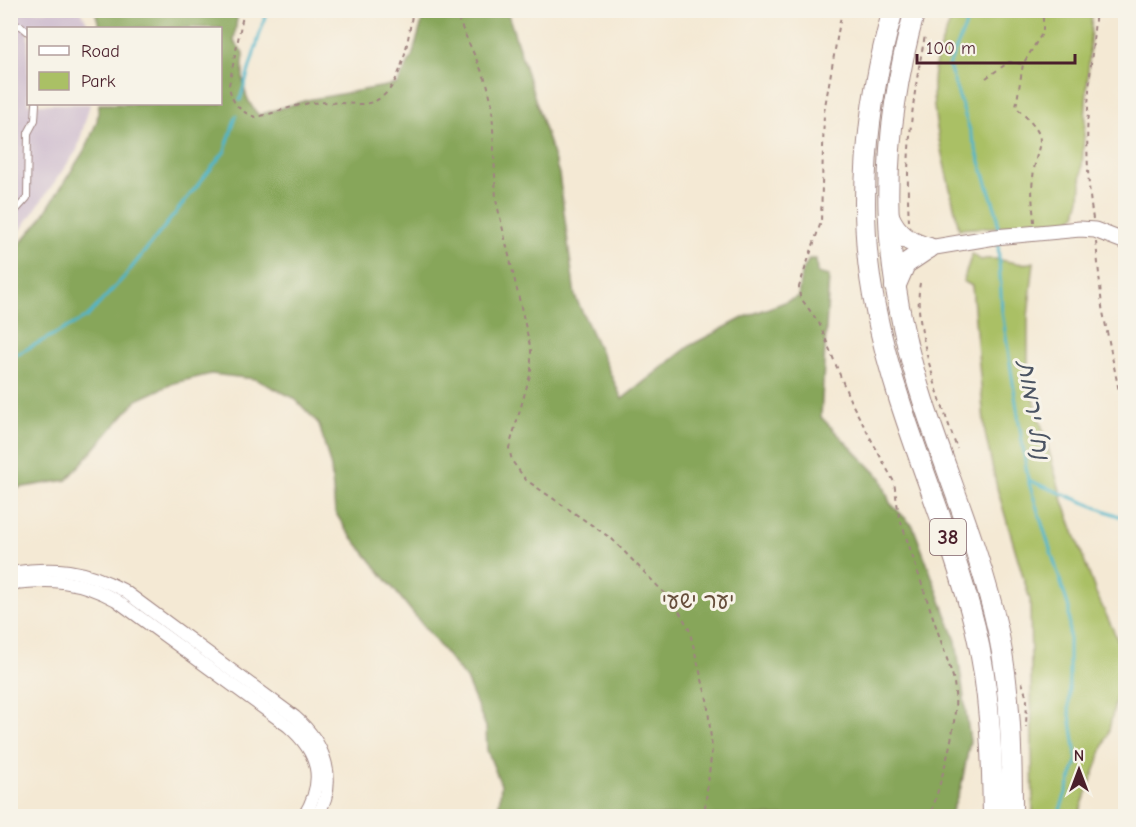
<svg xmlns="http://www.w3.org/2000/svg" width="1136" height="827" viewBox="0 0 1136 827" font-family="'Comic Neue','Playpen Sans Hebrew',sans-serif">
<rect width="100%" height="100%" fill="#f7f3e8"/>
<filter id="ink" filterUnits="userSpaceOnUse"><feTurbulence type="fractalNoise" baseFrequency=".0167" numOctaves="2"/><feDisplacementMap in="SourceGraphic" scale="12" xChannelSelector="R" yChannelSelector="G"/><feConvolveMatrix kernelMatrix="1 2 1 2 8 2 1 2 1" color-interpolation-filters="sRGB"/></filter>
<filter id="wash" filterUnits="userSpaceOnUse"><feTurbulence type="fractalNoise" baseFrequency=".008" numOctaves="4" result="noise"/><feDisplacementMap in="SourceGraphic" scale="24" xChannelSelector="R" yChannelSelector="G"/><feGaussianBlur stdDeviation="1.35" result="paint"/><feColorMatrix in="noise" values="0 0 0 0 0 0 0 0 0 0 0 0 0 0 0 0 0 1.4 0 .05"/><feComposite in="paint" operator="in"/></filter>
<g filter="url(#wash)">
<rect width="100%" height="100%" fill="#f4e9d4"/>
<path fill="#cfbdcf" d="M11 11H81L90 28H28V104H90L77 150 11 244Z"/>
<g fill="#aac065" stroke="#7a7048" stroke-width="1.5">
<path d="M955 11H1092L1080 199 1076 214 1067 223 959 229C950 183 932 128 933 82 934 56 946 33 955 11Z"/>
<path d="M972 254 981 260C999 255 1016 268 1034 262L1028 317V378L1063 501 1096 593 1117 638 1124 665 1108 734 1078 816H1033L1030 600 997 488 985 433 972 286 963 281Z"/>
</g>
<path fill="#87a65a" stroke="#686242" stroke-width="1.5" d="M95 11H238L234 41 244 54C241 76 243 100 259 115L307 100 397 84 412 57 425 11H507L559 174 575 296 622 399 691 345 745 317 798 297 801 274 809 259H816L817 273 829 276 821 417 881 478 890 503 913 526 956 641 970 741 961 787 950 816H498L501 785 487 750 486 727 466 679 347 531 335 512 331 468 319 424 294 398 255 379 211 374 174 383 137 400 67 480 11 489V254L41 219 87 146 97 121 99 104H220V28H100Z"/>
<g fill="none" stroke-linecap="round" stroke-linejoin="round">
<g stroke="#4db6cb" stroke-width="3">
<path d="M972 10 949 66 997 214 998 233"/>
<path d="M240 100 267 10"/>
<path d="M998 243 1002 311 1028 480 1069 608V708L1077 761 1058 816"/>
<path d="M10 358 87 317 125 276 225 151 236 116"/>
<path d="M1028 480 1126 519"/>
</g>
</g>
</g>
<g filter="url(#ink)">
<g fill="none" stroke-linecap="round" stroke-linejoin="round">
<g stroke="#9f8480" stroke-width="8">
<g id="service">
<path d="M10 25 21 26 28 32"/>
<path d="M10 211 17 209 27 198 28 133 35 120 36 104"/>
</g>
</g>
<g stroke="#9f8480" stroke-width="14">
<g id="minor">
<path d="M10 573C55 566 84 569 123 590L295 717C325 743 339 781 317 816"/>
<path d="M10 584C50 578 80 580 116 600L288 726C319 753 326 780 304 816"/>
</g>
</g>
<g stroke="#9f8480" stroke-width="17">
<path id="tertiary" d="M929 248 995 237 1080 229 1095 230 1126 242"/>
</g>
<g stroke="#9f8480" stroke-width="22">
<g id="trunk">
<path d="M893 10C866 106 855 213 876 311 898 421 948 520 975 627 990 689 992 753 993 816"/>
<path d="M915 10C876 150 880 270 925 407 950 482 981 554 998 631 1011 692 1012 755 1012 816"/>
<path d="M889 216C897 235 910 243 929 248"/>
<path d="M895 287 905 264 929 248"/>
</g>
</g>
<g stroke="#9f8480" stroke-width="2" stroke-dasharray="4.5 4.5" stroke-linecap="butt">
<path d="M244 10 229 85C231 102 239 112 256 117 273 114 288 107 305 104 324 100 342 104 361 104 403 103 407 41 413 10"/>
<path d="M454 10 487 83 492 104 496 200 531 350V372L509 448 512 461 526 480 612 539 675 604 689 629 707 699 712 749 704 816"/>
<path d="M842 10 824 112 821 222 799 287 800 297 819 323 850 400 894 482 899 516 953 677C962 723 942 772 931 816"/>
<path d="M986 78 1009 62 1023 64"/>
<path d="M1093 219C1082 149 1089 81 1096 10"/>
<path d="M909 221C905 159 912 98 925 36"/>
<path d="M1034 222C1033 208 1031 192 1033 178 1037 135 1053 143 1016 107L1023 64 1043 32V10"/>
<path d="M1096 242 1102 307 1126 426"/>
<path d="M920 283C912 328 942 404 957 449"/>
<path d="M1022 682 1027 699 1026 727"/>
</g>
<use href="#service" stroke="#fff" stroke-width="6"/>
<use href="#minor" stroke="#fff" stroke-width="12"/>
<use href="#tertiary" stroke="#fff" stroke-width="15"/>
<use href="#trunk" stroke="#fff" stroke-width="20"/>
</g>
</g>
<g text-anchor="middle" stroke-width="6" stroke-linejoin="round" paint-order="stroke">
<rect fill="#f7f3e8" stroke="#7e5f64" stroke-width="1.5" x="930" y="519" width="36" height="36" rx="4.5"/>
<g font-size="21" font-weight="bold" fill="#4a1f2b">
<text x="948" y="544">38</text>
</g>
<g font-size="22" fill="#674f3c" stroke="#f7f3e8">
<text x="698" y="608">יער ישעי</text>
</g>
<g font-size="24" font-style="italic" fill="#4b5463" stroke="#f7f3e8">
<text transform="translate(1034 410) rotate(81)" y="8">נחל ירמות</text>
</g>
</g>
<rect width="1136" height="827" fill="none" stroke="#f7f3e8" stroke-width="36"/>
<rect x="27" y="27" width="195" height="78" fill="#f7f3e8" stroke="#b29e9c" stroke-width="1.5"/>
<rect x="39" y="46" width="30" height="9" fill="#ffffff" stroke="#b29e9c" stroke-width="1.5"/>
<text x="81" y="57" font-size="18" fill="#4a1f2b">Road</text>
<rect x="39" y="72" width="30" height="18" fill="#aac065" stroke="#b29e9c" stroke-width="1.5"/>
<text x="81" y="87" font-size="18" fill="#4a1f2b">Park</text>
<g transform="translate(1079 770)" stroke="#f7f3e8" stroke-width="4.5" paint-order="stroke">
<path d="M0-4.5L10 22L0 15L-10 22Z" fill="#4a1f2b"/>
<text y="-9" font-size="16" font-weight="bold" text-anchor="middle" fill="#4a1f2b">N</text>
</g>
<path d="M917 54v9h158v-9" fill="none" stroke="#4a1f2b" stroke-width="3"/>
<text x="926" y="54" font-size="18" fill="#4a1f2b" stroke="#f7f3e8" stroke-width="4.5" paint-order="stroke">100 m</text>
</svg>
